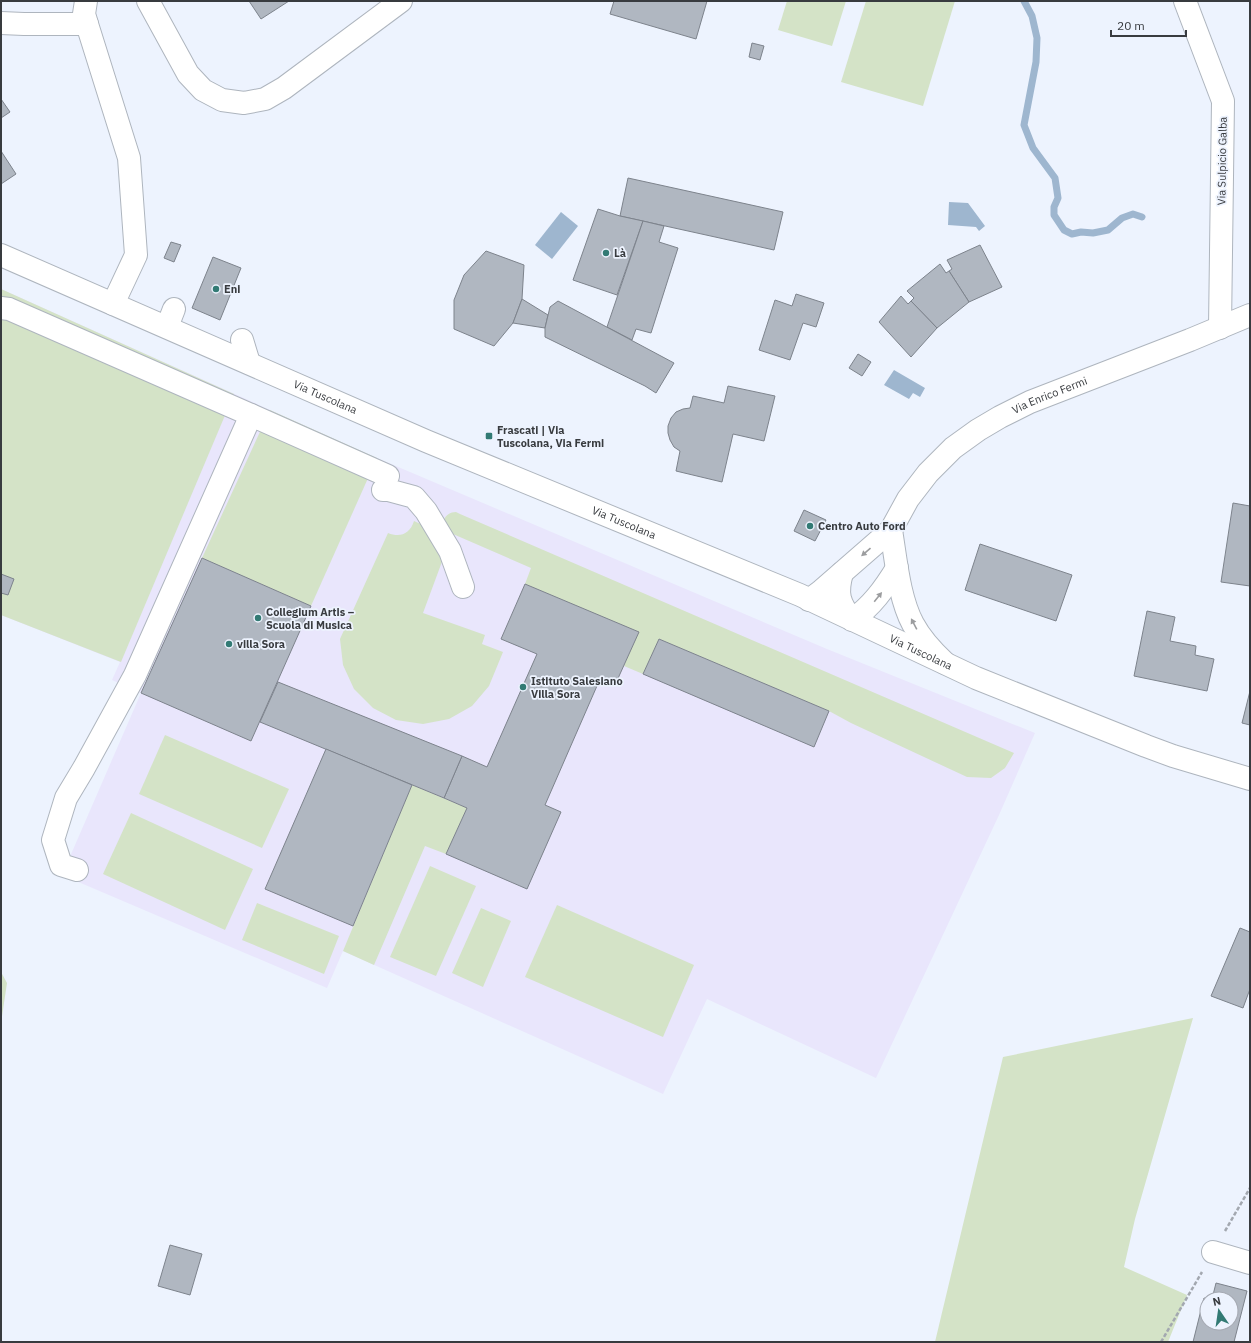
<svg xmlns="http://www.w3.org/2000/svg" width="1251" height="1343" viewBox="0 0 1251 1343" font-family="'IBM Plex Sans',sans-serif">
<rect width="100%" height="100%" fill="#edf3fe"/>
<path fill="#e9e6fc" d="M1 289 377 458 827 649 1035 733 999 815 876 1078 707 999 663 1094 343 951 327 988 62 875 141 693 112 680 120 662 1 615Z"/>
<g fill="#d4e3c7">
<path d="M787 1H846L832 46 778 30Z"/>
<path d="M866 1H955L923 106 841 82Z"/>
<path d="M1 289 234 394 121 662 1 615Z"/>
<path d="M270 410 377 458 311 606 202 558Z"/>
<path d="M456 512 460 514 1014 753 1005 768 991 778 967 777 851 723 829 711 659 639 643 674 624 666 638 632 525 584 531 568 446 531 443 521C446 515 450 512 456 512Z"/>
<path d="M414 521 425 526 443 559 423 613 485 635 482 644 503 652 489 686 472 706 449 719 423 724 396 720 373 708 354 689 343 665 340 639 388 533C400 538 410 534 414 521Z"/>
<path d="M165 735 289 789 262 848 139 794Z"/>
<path d="M412 785 467 808 446 854 425 846 374 965 343 951Z"/>
<path d="M131 813 253 869 225 930 103 874Z"/>
<path d="M430 866 476 886 436 976 390 957Z"/>
<path d="M257 903 339 936 324 974 242 940Z"/>
<path d="M557 905 694 965 663 1037 525 977Z"/>
<path d="M481 908 511 921 483 987 452 973Z"/>
<path d="M1 972 7 983 1 1023Z"/>
<path d="M1193 1018 1135 1219 1124 1267 1187 1295 1168 1342H935L1003 1057Z"/>
</g>
<g fill="#9eb6cf">
<path d="M949 202 968 203 985 226 979 231 976 227 948 225Z"/>
<path d="M561 212 578 226 552 259 535 245Z"/>
<path d="M894 370 925 388 920 397 913 393 909 399 884 385Z"/>
</g>
<g fill="none" stroke-linecap="round" stroke-linejoin="round">
<path stroke="#9eb6cf" stroke-width="7" d="M1024 1 1032 16 1037 38 1036 62 1024 125 1033 148 1055 178 1058 198 1054 207V215L1064 230 1072 234 1081 232 1093 233 1108 230 1122 218 1133 214 1142 217"/>
</g>
<g fill="#b0b7c1" stroke="#7d838c">
<path d="M249 1H289L261 19Z"/>
<path d="M614 1H707L696 39 610 14Z"/>
<path d="M752 43 764 46 760 60 749 57Z"/>
<path d="M1 99 10 112 1 118Z"/>
<path d="M1 151 16 174 1 184Z"/>
<path d="M628 178 783 212 774 250 620 216Z"/>
<path d="M598 209 620 216 643 221 617 295 573 280Z"/>
<path d="M643 221 664 226 659 242 678 248 651 333 636 329 632 340 607 327Z"/>
<path d="M171 242 181 245 174 262 164 258Z"/>
<path d="M980 245 1002 287 969 302 949 271 952 269 947 260Z"/>
<path d="M486 251 524 265 522 299 513 323 494 346 454 329V300L464 275Z"/>
<path d="M213 257 241 268 220 320 192 308Z"/>
<path d="M940 264 946 273 949 271 969 302 937 328 911 301 914 298 907 291Z"/>
<path d="M796 294 824 303 816 327 803 323 790 360 759 350 775 300 792 306Z"/>
<path d="M901 296 908 304 911 301 937 328 911 357 879 322Z"/>
<path d="M522 299 548 315 545 328 513 323Z"/>
<path d="M558 301 674 363 656 393 645 386 545 337V328L550 307Z"/>
<path d="M858 354 871 362 862 376 849 368Z"/>
<path d="M728 386 775 396 764 441 733 434 722 482 676 471 680 451 674 447 670 440 668 433V426L671 418 676 412 683 409 690 408 693 396 724 403Z"/>
<path d="M1233 503 1250 506V586L1221 582Z"/>
<path d="M804 510 826 520 815 541 794 531Z"/>
<path d="M980 544 1072 575 1056 621 965 590Z"/>
<path d="M202 558 311 606 251 741 141 693Z"/>
<path d="M1 574 14 579 8 595 1 593Z"/>
<path d="M525 584 639 632 615 685 600 679 545 805 561 812 527 889 446 854 467 808 444 798 462 756 487 767 537 654 501 639Z"/>
<path d="M1147 611 1175 617 1170 641 1196 646 1195 655 1214 659 1207 691 1134 676Z"/>
<path d="M659 639 829 711 814 747 643 674Z"/>
<path d="M278 682 462 756 444 798 260 722Z"/>
<path d="M1250 691V725L1242 723Z"/>
<path d="M326 749 412 785 353 926 265 889Z"/>
<path d="M1240 928 1250 932V989L1243 1008 1211 996Z"/>
<path d="M170 1245 202 1254 190 1295 158 1286Z"/>
<path d="M1216 1283 1247 1291 1234 1342H1193L1204 1298 1208 1299 1207 1323H1231V1299H1212Z"/>
</g>
<g fill="none" stroke-linecap="round" stroke-linejoin="round">
<g stroke="#aeb5be" stroke-width="24">
<g id="minor">
<path d="M86 1 84 14 87 24"/>
<path d="M148 1 188 74 203 90 222 100 244 103 265 99 284 88 401 1"/>
<path d="M1185 1 1223 101 1220 328"/>
<path d="M1 23 24 24H87L129 158 136 255 113 304"/>
<path d="M1 308 9 309 251 415"/>
<path d="M167 327 174 309"/>
<path d="M242 340 249 363"/>
<path d="M383 490H388L414 497 426 511 450 551 463 587"/>
<path d="M891 530C896 560 899 598 913 624 921 639 932 651 945 663"/>
<path d="M842 573C836 594 839 603 852 620 872 606 884 589 897 568"/>
<path id="s1" d="M809 600 821 591 891 530 908 499 928 473 953 448 978 430 1000 417 1030 402 1190 340 1250 315"/>
<path d="M77 870 61 865 53 840 66 798 84 768 135 675 251 415 388 476"/>
<path d="M1213 1252 1250 1263"/>
</g>
</g>
<g stroke="#aeb5be" stroke-width="24">
<g id="major">
<path id="s2" d="M1 255 426 441 800 595 976 678 1146 746 1173 756 1250 779"/>
</g>
</g>
<g stroke="#a3a8b0" stroke-width="2.5" stroke-dasharray="4 2" stroke-linecap="butt">
<path d="M1225 1231 1250 1188"/>
<path d="M1161 1342 1202 1272"/>
</g>
<use href="#minor" stroke="#fff" stroke-width="22"/>
<use href="#major" stroke="#fff" stroke-width="22"/>
</g>
<defs><path id="oneway-solid" d="M-6-.8H1V-3.2L6.5 0L1 3.2V.8H-6Z"/></defs>
<g fill="#9c9d9f">
<use href="#oneway-solid" transform="translate(866 552) rotate(139)"/>
<use href="#oneway-solid" transform="translate(878 597) rotate(-51)"/>
<use href="#oneway-solid" transform="translate(914 624) rotate(-118)"/>
</g>
<g fill="#327a74" stroke="#edf3fe" stroke-width="1.5">
<circle cx="606" cy="253" r="4"/>
<circle cx="216" cy="289" r="4"/>
<rect x="485" y="432" width="8" height="8" rx="2"/>
<circle cx="810" cy="526" r="4"/>
<circle cx="258" cy="618" r="4"/>
<circle cx="229" cy="644" r="4"/>
<circle cx="523" cy="687" r="4"/>
</g>
<g text-anchor="middle" stroke-width="3.5" stroke-linejoin="round" paint-order="stroke">
<g font-size="11" fill="#383b3f" stroke="#edf3fe">
<text transform="translate(1222 161) rotate(-89)" y="4">Via Sulpicio Galba</text>
<text dy="4" stroke="none"><textPath href="#s1" startOffset="322">Via Enrico Fermi</textPath></text>
<text dy="4" stroke="none"><textPath href="#s2" startOffset="354">Via Tuscolana</textPath></text>
<text dy="4" stroke="none"><textPath href="#s2" startOffset="678">Via Tuscolana</textPath></text>
<text dy="4" stroke="none"><textPath href="#s2" startOffset="1002">Via Tuscolana</textPath></text>
</g>
<g font-size="11" font-weight="bold" fill="#383b3f" stroke="#edf3fe" text-anchor="start">
<text x="614" y="257">Là</text>
<text x="224" y="293">Eni</text>
<text x="497" y="434">Frascati | Via<tspan x="497" dy="13">Tuscolana, Via Fermi</tspan></text>
<text x="818" y="530">Centro Auto Ford</text>
<text x="266" y="616">Collegium Artis –<tspan x="266" dy="13">Scuola di Musica</tspan></text>
<text x="237" y="648">villa Sora</text>
<text x="531" y="685">Istituto Salesiano<tspan x="531" dy="13">Villa Sora</tspan></text>
</g>
</g>
<rect width="1251" height="1343" fill="none" stroke="#383b3f" stroke-width="4"/>
<g transform="translate(1219 1311) rotate(347)"><circle r="19" fill="#edf3fe" stroke="#a5a9b2"/>
<path d="M0-3L7 15L0 10L-7 15Z" fill="#327a74"/>
<text y="-6" font-size="11" font-weight="bold" text-anchor="middle" fill="#383b3f">N</text>
</g>
<path d="M1111 30v6h75v-6" fill="none" stroke="#383b3f" stroke-width="2"/>
<text x="1117" y="30" font-size="12" fill="#383b3f" stroke="#edf3fe" stroke-width="3" paint-order="stroke">20 m</text>
</svg>
